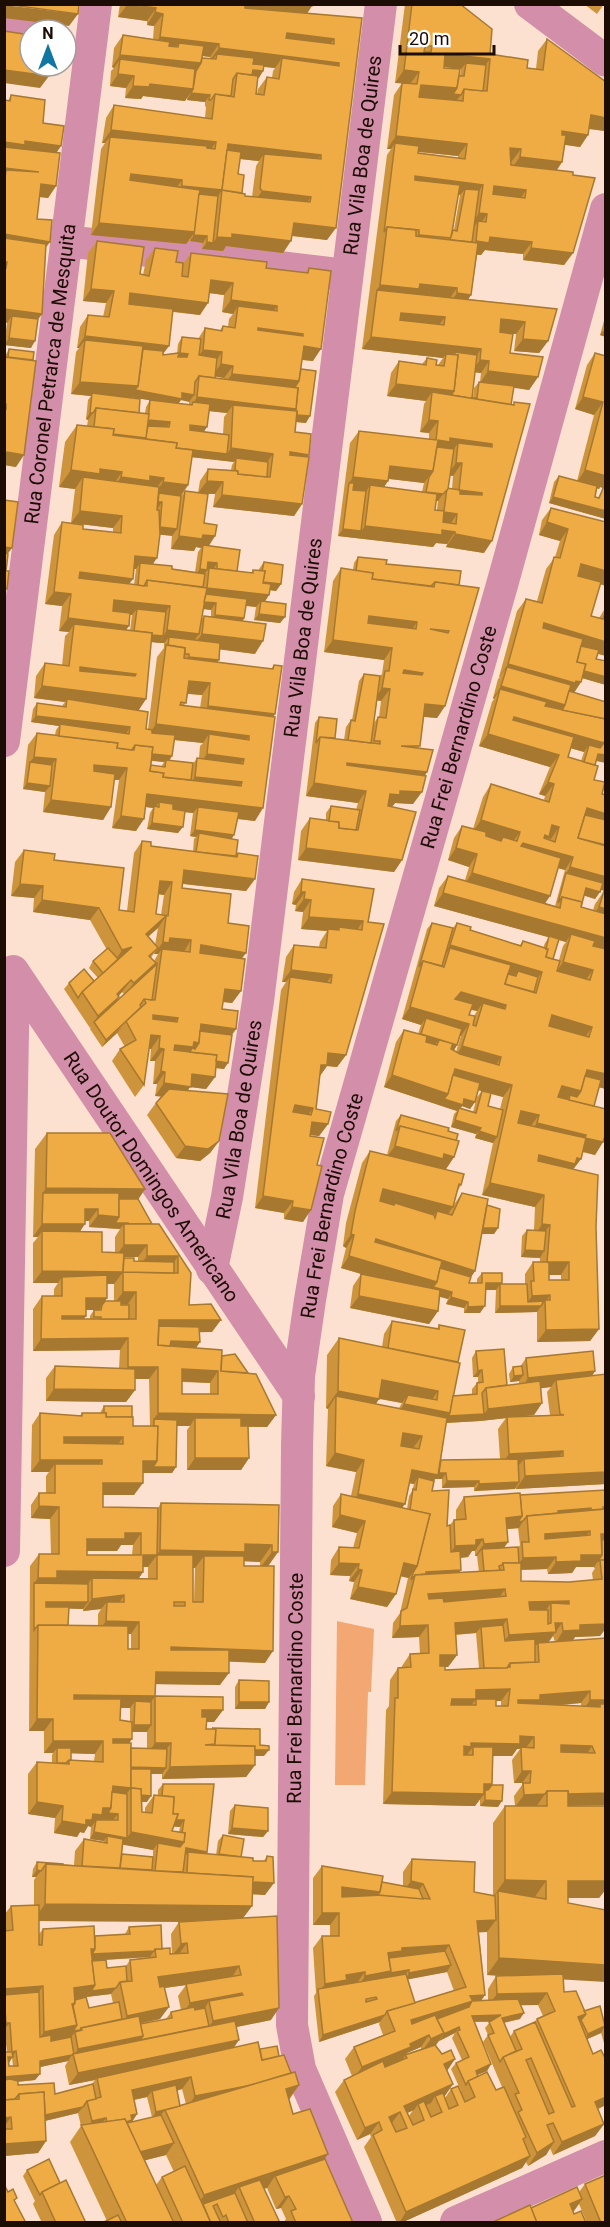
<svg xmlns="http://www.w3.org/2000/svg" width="610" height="2227" viewBox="0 0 610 2227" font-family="Roboto,sans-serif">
<rect width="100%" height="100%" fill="#fce1d0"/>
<path fill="#f3a773" d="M337 1621 374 1629 371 1692H368L365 1785H335Z"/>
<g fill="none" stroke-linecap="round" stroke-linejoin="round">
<g stroke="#d38ea9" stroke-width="32">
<path d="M530 4 606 61"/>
<path d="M4 27 30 31"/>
<path d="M67 241 346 275"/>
<path id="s1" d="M4 741 96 4"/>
<path id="s2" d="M13 971 299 1396"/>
<path id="s3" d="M212 1269 227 1197 258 1001 381 4"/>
<path d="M4 1551 14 973"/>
<path id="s4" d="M366 2222 300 2069 292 2025 297 1446 299 1376 310 1300 328 1194 502 585 606 209"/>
<path d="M456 2222 606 2156"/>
</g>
</g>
<g fill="#ce943b" fill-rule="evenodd">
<path d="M120 4H313L307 13 362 18 327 240 292 236 283 253 226 246 223 251 202 249 203 243 190 241V239L186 244 91 235 101 149 105 143H102L106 118 114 105 205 118 206 107 205 106V102L187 100V97L185 101 143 96 141 99 125 98 126 88 110 86 111 71 114 68 112 67 114 48 123 35 153 39 154 26 147 25V21L118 17ZM202 56 210 57V59L202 58ZM264 67 275 68 273 71 272 78 267 77 258 89 257 94H256L258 78 263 71ZM240 159 259 161 256 166 252 197 245 196 242 193 238 174Z"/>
<path d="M405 4H460L490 54 527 68 536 69 538 51 547 39 606 82V130L605 131 589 129 588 135 580 147 565 145 562 162 557 170 573 253 564 265 523 260V254L485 250 481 255H477L471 295 468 299 557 309 548 341 539 353 514 351 516 334H511L510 353 538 377 529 390 514 387 511 405H513L514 402 484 553 446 547 447 544 436 543 433 547 338 536 350 443 359 431 429 439V433L420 432 424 404 426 401 387 396 391 373 399 361 422 364 427 358 438 365 443 358 362 349 387 155 391 149H387L394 95 402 83H395ZM444 67 461 69 460 76 444 68ZM418 152 458 156V158L418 153ZM458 195H460L454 230H453ZM475 372 481 373 480 382H479L474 388 473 398H472ZM450 475 453 476 452 489H448ZM389 479 424 483 422 492 384 487ZM436 500 438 501 437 510H435Z"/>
<path d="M584 4H604L597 14Z"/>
<path d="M11 95 43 123 56 153V186L48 198 39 197 37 219 46 248 42 314 38 319 31 348 4 345 7 323 4 322V100L8 101Z"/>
<path d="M97 241 140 274 143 275 146 260 155 248 176 262 183 264 191 253 266 268 305 273 309 268 313 361 302 360 301 369 306 423 296 422 295 432 307 457 302 504 294 516 213 507 215 494H208L204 523 215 536 208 546 237 571 251 573 253 570 259 571V569L264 562 281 584 276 591 270 590 265 601 285 617 280 623 254 620 256 607 246 606 244 618 243 621 255 654 220 649 217 662 271 669 274 665 273 717 255 821 238 819 232 839 236 856 238 853 255 879 246 891 183 884 182 888 228 923 241 959V991L232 1003 223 1002 222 1009 236 1029 232 1035 224 1069 216 1068 215 1077 206 1089 190 1087 188 1090 219 1141 210 1153 200 1161 176 1158 147 1115 161 1096H155L157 1084H153L155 1061H150L151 1049 149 1048 144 1085 135 1097 112 1061 120 1049 125 1047 117 1033 102 1047 90 1029 91 1027 90 1028 64 989 69 983 94 981 98 978 89 968 93 961 107 950 90 920 33 912 34 898 11 896 15 862 24 850 54 860 119 910 127 911 134 853 142 841 151 846 193 851 194 839 196 837 190 836 193 813 185 812 178 833 147 829 150 813 153 808 146 807 136 831 112 828 119 780H114L111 807 103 820 43 812 45 792 23 789 28 745 37 733 55 735 56 730 59 726 31 722 33 709 37 703 62 706 65 702 34 698 36 676 45 663 62 666 65 636 69 632 59 631 62 606 45 604 54 535 62 522 83 529 113 532V528L71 523 75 489 59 487 65 442 77 425 87 426 88 420 86 419 88 400 91 396 71 394 76 352 79 348H77L80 327 88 315 103 317 106 303 83 301 88 253ZM209 293 224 295 222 312 233 314 229 319 228 327 223 326 220 330 205 328 198 339 182 337 178 344 177 354 163 355 173 312 200 315ZM215 376 224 378V379L215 378ZM130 397 150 400 146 407 145 413H139L130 398ZM181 400 189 401V405L178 404ZM209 411 227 413 224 417 223 434 204 432ZM192 457 234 462 232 465 231 470 208 469 200 481 198 493 185 491 181 497 188 485ZM160 534 172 535 171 549 194 551 196 547 201 548 198 552 195 572 172 569 153 564ZM134 569H136L134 585 129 584ZM203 609 211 610V617L204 616 201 620ZM130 615H132L130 631 126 630ZM151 642 164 643V648L157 657 148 729H146L138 711 146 699ZM188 694 202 695 200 708 184 706ZM174 740 203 743 200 746 199 758H197L193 764 169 760ZM152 761 164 762 161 767 151 765ZM158 894 164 895 161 915 156 914ZM158 928 155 945 148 937ZM154 953V954H158L154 961 151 958ZM122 992 124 994 115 1003 119 997V996Z"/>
<path d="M606 318V337L600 335 604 321Z"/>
<path d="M9 349 16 467 5 465 4 471 5 356Z"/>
<path d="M595 353 606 356V519L549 503 554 482 559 476 577 481 594 415 575 409 587 365ZM600 487 603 488 598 498 595 497 597 488 599 489Z"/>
<path d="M551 508 606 522 600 584 591 616 599 618 606 607V656L598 654 596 659 606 661V685L582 678 581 682 574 693 606 702V763L596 761 594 780 602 794 606 891 601 890 595 899 584 895 581 907 593 910 595 904 604 891 606 892V1089L599 1087 594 1106 603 1142 595 1155 582 1152 581 1159 573 1169 596 1227 599 1329 590 1341 537 1342V1312L495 1313 496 1290H486L480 1313H464V1308L446 1304 448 1299 440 1297 438 1311 429 1324 350 1308 353 1286 361 1274 341 1268 346 1248 343 1246 346 1223 362 1163 370 1151 387 1155 396 1121 401 1115 448 1131 456 1141 454 1157 446 1169 461 1185 457 1192 453 1206 462 1193 487 1205 498 1228 494 1234H482L475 1271 471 1277 469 1283H477V1279L482 1273 502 1284H525V1274L533 1262H540V1258L521 1257 522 1236 527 1230H534L535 1207 482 1195 493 1143 475 1138 476 1134 451 1127 454 1114 457 1111 384 1087 396 1042 404 1030 418 1034 421 1025 402 1019 427 929 432 923 453 928 457 923 470 930 520 945 523 941 543 948 545 943 549 937 434 906 439 888 448 876 465 880 469 867 448 860 454 838 462 826 473 829 483 797 491 784 544 800 545 796 539 794 550 767 479 746 492 702 494 699 493 698 498 679 500 677H499L517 611 526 599 537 601 546 569 555 557 560 541 539 535 542 520ZM570 748 584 752 581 761 568 757ZM558 868 565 870 555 906 545 903ZM559 940 566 942 563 946 559 960 553 959ZM471 1010 477 1011 474 1016 469 1015ZM460 1036H461L456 1052 454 1050 457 1045ZM478 1090 482 1091 477 1097 473 1112 461 1108 462 1106 470 1109 475 1102ZM491 1094 503 1097 500 1109 488 1106ZM549 1275H561V1280H549Z"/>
<path d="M358 557 386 564 459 585 445 706 437 718 424 717 420 746 418 748 427 772 425 775 413 804 395 803 392 807 402 860 394 872 298 860 301 831 310 818 326 820V813L331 806 356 810 358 803 306 796 315 723 319 717 335 739 344 740 346 727 351 720H352L359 681 364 674 380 676 382 674 384 660 324 652 333 581 341 568 353 570 354 563ZM377 700 381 701 379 717H378L374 723Z"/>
<path d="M302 879 374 889 346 1055 337 1067 327 1066 320 1076 316 1109 328 1124 319 1136 310 1135 303 1222 284 1219V1213L255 1208 281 990 286 982H282L286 957 294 945 319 947 320 942 327 931 301 929 303 912 295 911 296 905 292 904 294 892Z"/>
<path d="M47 1133 145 1189 138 1199 152 1224 191 1273 189 1305 212 1332H199L200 1342 196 1348 222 1356 276 1415 267 1427H248L249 1458 241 1470H187V1430L190 1426H176V1467L172 1473H143L134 1495H103V1507L158 1508 161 1503 279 1505 278 1552 268 1566 265 1663 229 1661 220 1685 156 1684 155 1696 151 1702 155 1696 223 1710 214 1722H206V1729L260 1745 264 1756H255V1765L246 1777 162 1779V1774H151L147 1802H141L142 1812H145V1808L154 1795 158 1796V1790L163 1784 205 1854 216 1855 218 1841 223 1835 241 1857 253 1861H264L267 1856 265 1895 252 1894V1906L243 1918 271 2020 236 2027 234 2047 260 2049 279 2056 299 2085 289 2100 293 2114 325 2159 353 2223H283L286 2219 281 2208 276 2209 267 2188H264L280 2223H102L107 2221 70 2142 81 2126 78 2113 45 2121 46 2141 38 2153 4 2156V2052H7L4 2029V1915L11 1906 34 1905V1880L36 1877H32L33 1869 37 1862 74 1865 75 1851 84 1839 103 1842 104 1841 90 1839 91 1827 88 1826 84 1833 80 1832 77 1837 54 1833 55 1818 28 1814V1774L37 1762 52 1763V1755L53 1753H44V1731H29L30 1566 39 1554H51L50 1519 31 1518V1505L39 1493H46V1476L49 1472H31L32 1425 40 1413 80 1416 82 1413H100L104 1406 132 1417 133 1426H150L149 1379H135V1390L126 1402 46 1401V1378L55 1366 119 1369 120 1350 33 1351V1309L42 1296H54V1289L58 1283H33V1243L38 1237H33L35 1149ZM85 1221H89V1227L120 1229 115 1237V1252H102L80 1232ZM124 1257H138V1261H134L124 1258ZM107 1284H114V1301H105L107 1298ZM86 1310H94L90 1316V1319H84L86 1316ZM182 1382 210 1383V1394H182ZM121 1545H133L132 1555H87V1551H117ZM244 1561 260 1562V1566H244ZM143 1567H148V1579H138L143 1572ZM193 1568H195L194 1602H193ZM69 1608 83 1609V1611L101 1609 98 1614V1625H68ZM128 1634H131V1649H128ZM121 1708H130V1722L120 1720ZM132 1732H147V1749L131 1748 129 1743 132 1739ZM71 1753 95 1754 94 1761 71 1760ZM174 1826 180 1827 179 1832 172 1831ZM123 1844 153 1850V1857L122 1854ZM39 1921 179 1922 171 1934 172 1954H170L129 1927 125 1934 95 1936 43 1929 39 1934ZM150 1957 130 1960 126 1966 107 1968 106 1960ZM186 1985 178 1996 181 2010 171 2012 166 2019 140 2024 160 2019 165 1988ZM111 1994 113 2003 89 2008 86 1997ZM12 2058 13 2066H9V2063ZM68 2061 65 2066 69 2085 95 2080 92 2084 55 2094 18 2085V2082L35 2080 40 2074V2067ZM182 2089 186 2104 180 2106 177 2091ZM147 2097 152 2117 132 2122 137 2114 134 2100ZM166 2155 174 2172 162 2177 156 2185 145 2160Z"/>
<path d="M392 1321 437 1329 439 1325 458 1362 453 1396 472 1394V1389L477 1383H478V1377H473L472 1358 476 1351 507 1385 519 1384V1381L510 1382 509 1374 513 1367H520L526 1358 595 1371 592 1376 606 1374V1484L516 1489V1487L515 1489 474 1491V1487L442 1488V1479H435L432 1491 447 1526 450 1525 454 1520H456V1510L464 1497 520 1495 606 1490V1628L600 1636 575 1637 573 1640 606 1638V1805L568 1806H606V1889L599 1898H568L564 1980V1992L584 2011 604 2023 606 2021V2050L601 2033 587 2039 593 2054 606 2060V2105L598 2109 604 2124 595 2136 553 2155 550 2148 546 2155 528 2166 526 2162 522 2168 401 2223H397L364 2147 371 2137 370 2134 357 2140 335 2092 344 2080 352 2076 345 2059 354 2047 383 2035 379 2024 380 2022 319 2042 314 1996 316 1993 313 1948 322 1936H330V1925H313V1878L322 1866 382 1882 403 1886V1872L412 1859 474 1892 493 1896V1823L505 1806H515L514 1796 522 1785V1783H514L512 1760 520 1749H517L512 1756H493L492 1785 498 1807 480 1806V1799L475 1806 383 1804 386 1710 389 1706 390 1680 398 1668H402V1666L410 1654H420L419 1637 392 1638 393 1623 400 1613 408 1578 400 1576 396 1594 387 1607 350 1599 354 1582 349 1581 350 1576 330 1575 331 1560 339 1547 353 1548 357 1533 332 1527 333 1506 341 1494 351 1496 356 1472 326 1466 328 1409 326 1408 327 1355 339 1338 382 1347 384 1334ZM551 1387 547 1392 550 1415 521 1416 534 1415 542 1403 541 1388ZM379 1399 402 1403 399 1408 376 1404ZM506 1418 498 1429 500 1459 441 1460 446 1423 480 1421ZM409 1483 414 1484 412 1491 409 1496 407 1509 402 1508ZM518 1528 520 1545 518 1548H504L508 1542 507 1529 519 1528ZM472 1551H475V1556H477L479 1572H459L461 1570V1558L468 1557ZM576 1567H594V1568H595L592 1573 593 1580 569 1582 521 1581V1570L547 1569 548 1574 572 1573ZM476 1633 479 1668 445 1670V1667H448L457 1655 456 1635ZM553 1636 555 1642 548 1643ZM496 1701H501V1706H496ZM581 1703V1706L561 1705ZM479 1932H487V1975L504 1976H496L488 1989V2000L481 2001 485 1995ZM447 1972 454 1991 415 2003 408 1979ZM521 2005H538L543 2016 537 2019 534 2022 514 2031 510 2037 504 2023 520 2019ZM474 2022H490L485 2028 488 2035 483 2042 502 2087 496 2090 478 2077V2075L487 2071 491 2064ZM455 2033 452 2038 462 2060 456 2063 451 2069 461 2091V2092L451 2089 445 2098 444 2097 453 2084 436 2045 439 2041ZM421 2047V2049L406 2054 407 2053ZM413 2110 409 2116 407 2113Z"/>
<path d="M239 1680 269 1702 265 1709H235V1687Z"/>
<path d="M235 1805 268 1831 263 1837 228 1834 230 1811Z"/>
<path d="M27 2170 60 2183 86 2223H42L33 2204 35 2201 23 2176Z"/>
<path d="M585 2184 606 2223H587L579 2204 573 2212 574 2214 586 2223 531 2208 579 2192Z"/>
</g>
<g fill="#a77830">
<path d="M242 4H298L312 6 304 18 240 11Z"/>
<path d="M4 5 78 14 69 26 4 18Z"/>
<path d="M127 5 156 8 147 21 118 17Z"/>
<path d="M155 12 163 14 154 26 147 25Z"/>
<path d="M287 33 334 39 325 51 279 45Z"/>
<path d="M160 37 219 44 210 57 175 52 178 47 179 43 172 52 151 49Z"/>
<path d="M219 48 339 63 331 75 282 58 275 68 215 61 217 54 212 60H210Z"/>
<path d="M445 54 490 59 481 71 466 63 461 69 437 66Z"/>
<path d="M120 55 201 63 193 75 120 59 114 68 112 67Z"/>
<path d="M4 70 49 76 40 88 4 83Z"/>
<path d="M253 70 263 71 259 78 248 77Z"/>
<path d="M404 70 419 72 410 84 395 83Z"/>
<path d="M118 74 134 76 126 88 110 86Z"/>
<path d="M150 84 193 89 185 101 143 96 141 99 125 98 133 86Z"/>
<path d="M421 85 457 88 461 95 456 101 412 97Z"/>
<path d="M191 93 210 95 205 102 187 100Z"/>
<path d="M591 115 606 118 605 131 583 128Z"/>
<path d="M111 130 216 142 207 155 110 137 105 143H102Z"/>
<path d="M562 131 588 135 580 147 554 143Z"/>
<path d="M396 136 467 144 458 156 394 149 395 143 391 149H387Z"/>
<path d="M25 141 61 146 53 158 4 155V142Z"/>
<path d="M228 144 321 155 312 168 264 154 259 161 223 157Z"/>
<path d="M510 148 521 149 512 161 501 160Z"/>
<path d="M520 157 562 162 554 174 511 169Z"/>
<path d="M131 174 182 180 173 192 122 186Z"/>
<path d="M415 176 483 185 475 197 465 189 460 195 406 189Z"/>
<path d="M41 184 56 186 48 198 33 196Z"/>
<path d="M182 186 222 190 214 203 173 198Z"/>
<path d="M494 186 526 190 518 202 486 198Z"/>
<path d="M262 191 311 197 302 209 254 203Z"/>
<path d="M479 213 487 214 479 226 478 221 475 226 471 225Z"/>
<path d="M99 223 195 232 186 244 91 235Z"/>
<path d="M294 223 336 228 327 240 285 235Z"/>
<path d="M4 234 50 242 41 254 4 248Z"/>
<path d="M232 234 291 241 283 253 226 246 223 251 202 249 207 242 213 243 217 237Z"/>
<path d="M194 235 207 236 203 243 190 241Z"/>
<path d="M490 237 532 242 523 254 485 250 481 255 467 253 476 241Z"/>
<path d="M531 248 573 253 564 265 523 260Z"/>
<path d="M211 280 233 283 224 295 202 292Z"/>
<path d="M420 284 457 288 445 305 377 290 380 285Z"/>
<path d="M91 289 114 291 106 303 83 301Z"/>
<path d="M130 293 208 303 200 315 122 305Z"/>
<path d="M457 293 471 295 460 312 445 310Z"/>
<path d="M231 300 277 306 269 318 238 306 233 314 222 312Z"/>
<path d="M4 309 42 314 33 326 12 316 7 323 4 322Z"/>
<path d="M401 313 445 317 436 329 392 325Z"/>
<path d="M501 319 525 322 516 334 493 332Z"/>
<path d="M258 328 303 334 295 346 250 340Z"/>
<path d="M606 328V337L600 335Z"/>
<path d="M85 336 169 346 160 358 85 340 79 348H77Z"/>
<path d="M371 337 481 349 473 361 455 352 450 359 446 354 443 358 362 349Z"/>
<path d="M9 338 35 341 31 348 4 345Z"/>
<path d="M523 339 548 341 539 353 514 351Z"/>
<path d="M304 346 321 349 313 361 295 359Z"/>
<path d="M203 350 222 352 214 364 194 362Z"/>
<path d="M180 353 188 354 183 361 176 360Z"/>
<path d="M480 360 489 361 481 373 471 372Z"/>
<path d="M221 364 233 366 224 378 212 376Z"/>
<path d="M488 371 538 377 529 390 480 383Z"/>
<path d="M232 374 299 381 290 394 223 386Z"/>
<path d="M80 382 138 386 194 395 189 402 181 400 177 405 130 397 129 398 92 393 91 396 71 394Z"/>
<path d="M396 384 454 391 445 403 432 392 426 401 387 396Z"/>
<path d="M197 397 296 409 287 421 233 405 227 413 190 409Z"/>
<path d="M583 397 603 402 594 415 575 409Z"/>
<path d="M90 413H93L88 420 86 419Z"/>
<path d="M292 414 310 416 306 423 287 421Z"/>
<path d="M148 420 170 422 166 429 143 426Z"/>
<path d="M429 420 438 421 429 433 420 432Z"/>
<path d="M190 425 207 427 203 433 185 431Z"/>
<path d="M93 432 146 438 227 454 231 448 273 454 264 466 236 458 234 462 137 451Z"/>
<path d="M450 438 492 444 484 456 458 443 452 452 433 453 438 440Z"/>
<path d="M7 452 24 455 16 467 4 465Z"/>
<path d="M290 452 309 455 300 467 282 465Z"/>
<path d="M456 463H462L453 476 447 475Z"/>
<path d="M390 466 433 471 424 483 382 478Z"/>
<path d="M100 469 122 472 110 489 83 477 75 489 59 487 71 470Z"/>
<path d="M585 470 606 476V489L600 487 599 489 577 482Z"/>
<path d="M150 476 164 478 152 494H109L121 477Z"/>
<path d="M353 477 388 481 380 493 370 485 366 492 348 490 349 483Z"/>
<path d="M207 481 223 482 215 494 198 493Z"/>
<path d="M163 482 188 485 176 502 151 499Z"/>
<path d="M459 490 482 493 474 505 451 502Z"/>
<path d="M426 492 443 494 438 501 421 499Z"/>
<path d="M222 495 302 504 294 516 213 507Z"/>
<path d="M553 497 606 511V519L549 503Z"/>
<path d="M154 502H162L158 508H150Z"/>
<path d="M80 511 122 516 113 528 71 523Z"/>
<path d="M444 512 457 514 449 526 436 525Z"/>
<path d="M547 522 568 529 560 541 539 535Z"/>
<path d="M365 526 442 530 455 532 447 544 436 543 433 547 338 536 343 529 361 531Z"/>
<path d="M159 527 177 529 172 536 154 534Z"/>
<path d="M455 534 492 541 484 553 446 547Z"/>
<path d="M203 535 215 536 207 549 203 545 201 548 196 547 194 551 171 549 179 536Z"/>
<path d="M4 547 12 548 4 559Z"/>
<path d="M135 556 157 558 148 571 140 563 136 569 127 568Z"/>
<path d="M208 562 217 563 213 570 204 569Z"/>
<path d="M581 564 606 571V586L572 576Z"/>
<path d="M200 569 207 570 203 576 195 575Z"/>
<path d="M80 572 133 579 124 591 71 584Z"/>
<path d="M261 582 281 584 276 591 257 588Z"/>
<path d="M207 588 269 595 261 608V601L256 607 202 600Z"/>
<path d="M54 592 71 594 62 606 45 604Z"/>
<path d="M114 600 170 606 161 619 137 609 132 615 106 612Z"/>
<path d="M202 602 216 603 211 610 197 608Z"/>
<path d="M259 614 285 617 280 623 254 620Z"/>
<path d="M215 615 244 618 240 625 210 621Z"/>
<path d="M369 616 417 622 409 634 360 629Z"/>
<path d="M68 618 129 626 120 638 74 624 69 632 59 631Z"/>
<path d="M544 623 606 642V656L536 635Z"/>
<path d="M167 630 199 634 190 646 169 637 164 643H159Z"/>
<path d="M134 633 163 636 159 643 129 639Z"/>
<path d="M202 634 263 641 255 654 193 646Z"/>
<path d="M333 640 392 648 384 660 324 652Z"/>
<path d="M189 657 219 660 214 666 184 663Z"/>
<path d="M508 664 576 681 581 682 573 694 507 667 499 677Z"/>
<path d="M80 667 136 674 127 686 71 680Z"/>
<path d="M573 668 606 677V685L568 674Z"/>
<path d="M404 670 423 673 414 685 395 682Z"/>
<path d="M189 681 210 683 202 695 181 693Z"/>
<path d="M42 686 146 699 138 711 67 699 65 702 34 698Z"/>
<path d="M501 686 565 705 557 717 500 689 494 699 493 698Z"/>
<path d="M382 688 390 689 381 701 374 700Z"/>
<path d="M425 704 445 706 437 718 417 716Z"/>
<path d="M208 706 275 714 267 726 199 718Z"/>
<path d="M36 716 130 727 126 734 60 724 59 726 31 722Z"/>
<path d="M514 717 604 743 595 755 589 745 584 752 505 729Z"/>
<path d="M156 724 249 736 241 748 209 734 203 743 147 737Z"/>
<path d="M488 734 559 755 550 767 479 746Z"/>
<path d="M133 751 172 756 168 763 166 760 164 762 129 758Z"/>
<path d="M207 754 244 759 235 771 198 766Z"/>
<path d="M598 754 606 755V763L594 760Z"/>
<path d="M34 757 56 759 47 772 30 762Z"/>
<path d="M347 763 427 772 419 784 338 775Z"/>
<path d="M94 765 127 768 119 780 86 777Z"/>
<path d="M195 777 242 782 233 794 191 782Z"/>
<path d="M548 782 554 784 545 796 539 794Z"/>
<path d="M27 783 50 786 45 792 23 789Z"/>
<path d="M314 783 366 791 358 803 306 796Z"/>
<path d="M400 791 422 792 413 804 395 803 391 808 382 806 390 794Z"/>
<path d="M147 794 263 808 255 821 197 814 198 807 193 813 157 809 159 807V802L155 808 154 806 153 808 139 806Z"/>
<path d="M51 800 111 807 103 820 43 812Z"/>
<path d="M587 808 606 814V828L581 821Z"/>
<path d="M121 816 144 819 136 831 112 828Z"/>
<path d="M481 820 520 832 511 844 503 837 500 841 472 833Z"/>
<path d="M152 823 183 827 178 833 147 829Z"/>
<path d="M552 825 559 827 551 839 547 838 540 848 573 857 565 870 514 855 523 843Z"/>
<path d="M195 830 234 835 230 841 199 833 196 837 190 836Z"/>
<path d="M306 848 402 860 394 872 298 860Z"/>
<path d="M456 848 477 854 469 867 448 860Z"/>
<path d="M570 867 606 877V891L564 880 566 873 562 880Z"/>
<path d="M184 870 255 879 246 891 176 883Z"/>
<path d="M472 873 550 896 542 908 464 885Z"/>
<path d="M160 881 172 882 164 895 151 893Z"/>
<path d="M20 884 43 886 34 898 11 896Z"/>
<path d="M586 888 600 892 595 899 582 895Z"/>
<path d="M301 892H305L296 905 292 904Z"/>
<path d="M443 893 606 938V952L605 953 571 934 566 942 434 906Z"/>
<path d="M304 899 311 900 303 912 295 911Z"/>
<path d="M42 900 99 908 90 920 33 912Z"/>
<path d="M599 907 606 909V923L590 919Z"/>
<path d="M166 916 158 928 137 946 146 934Z"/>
<path d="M309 917 363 921 355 933 339 930V927L336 932 328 929 327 931 301 929Z"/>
<path d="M170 938 191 940 183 953 162 949 158 954H154L163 942Z"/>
<path d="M201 945 246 953 237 965 192 957Z"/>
<path d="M450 945 542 972 534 984 516 976 518 971 513 978 450 948 443 958 442 957Z"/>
<path d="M132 947 114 963 122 950Z"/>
<path d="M563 962 593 970 584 982 555 974Z"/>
<path d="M156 963 147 975 125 995 134 983Z"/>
<path d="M291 970 332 975 323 988 290 977 286 982H282Z"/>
<path d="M131 980 122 992 108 1006 117 994Z"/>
<path d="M225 989 241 991 232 1003 216 1001Z"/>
<path d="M461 992 506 1005 497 1017 483 1003 477 1011 453 1004 455 999Z"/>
<path d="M119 997 111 1009 94 1022 90 1028 98 1016Z"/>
<path d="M410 1007 469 1024 461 1036 424 1025 426 1018 421 1025 402 1019Z"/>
<path d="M153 1015 178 1018 169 1030 145 1027Z"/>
<path d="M552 1015 592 1027 584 1039 543 1027Z"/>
<path d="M201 1024 236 1029 227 1041 196 1037Z"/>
<path d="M122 1027 117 1033 102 1047 106 1040Z"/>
<path d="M421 1034 439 1040 434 1046 416 1041Z"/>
<path d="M151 1035 160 1036 151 1049 142 1048Z"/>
<path d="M439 1040 457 1045 453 1052 437 1045Z"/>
<path d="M194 1042 199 1043 190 1055 166 1057 175 1045Z"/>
<path d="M462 1046 501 1057 493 1070 454 1059Z"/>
<path d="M159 1048 164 1049 155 1061H150Z"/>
<path d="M328 1053 346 1055 337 1067 327 1066 319 1077 320 1065Z"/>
<path d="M188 1058 228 1063 224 1069 184 1064Z"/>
<path d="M455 1069 512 1085 503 1097 449 1082Z"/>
<path d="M587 1070 606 1074V1089L581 1083Z"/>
<path d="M161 1071 165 1072 157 1084H153Z"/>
<path d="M192 1074 215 1077 206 1089 190 1087 182 1099 155 1096 164 1083Z"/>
<path d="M392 1075 464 1099 475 1102 470 1109 462 1106 458 1112 459 1108 457 1111 384 1087Z"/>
<path d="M562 1086 581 1091 572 1103 570 1095 566 1102 553 1098Z"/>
<path d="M295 1105 313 1108 304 1121 286 1117Z"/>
<path d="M521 1111 539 1115 530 1127 512 1123Z"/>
<path d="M455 1120 481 1128 476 1134 451 1127Z"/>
<path d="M312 1122 328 1124 319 1136 303 1134Z"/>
<path d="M537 1123 586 1135 577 1147 528 1135Z"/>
<path d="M479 1131 497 1137 493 1143 475 1138Z"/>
<path d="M585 1138 603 1142 595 1155 577 1150Z"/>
<path d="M219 1141 210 1153 200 1161 176 1158 185 1146Z"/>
<path d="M395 1146 444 1154 454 1157 446 1169 386 1158Z"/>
<path d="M539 1155 577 1158 581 1159 572 1171 531 1168Z"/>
<path d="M490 1183 544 1195 535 1207 482 1195Z"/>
<path d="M46 1188 145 1189 134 1206 43 1193Z"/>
<path d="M383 1189 453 1207 444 1219 437 1211 433 1216 395 1203 393 1206 374 1201Z"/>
<path d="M263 1196 293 1201 284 1213 255 1208Z"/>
<path d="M292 1207 311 1210 303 1222 284 1219Z"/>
<path d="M85 1209H98L89 1221H76Z"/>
<path d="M98 1215 119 1217 128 1223 124 1229V1224L120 1229 89 1227Z"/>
<path d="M42 1224H85L76 1237 42 1231 38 1237H33Z"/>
<path d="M542 1224 550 1225 541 1237H534Z"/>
<path d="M481 1227 498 1228 494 1234H476Z"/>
<path d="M351 1234 354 1235 346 1248 343 1246Z"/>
<path d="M376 1239 475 1271 466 1284 367 1251Z"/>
<path d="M124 1245H147L138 1257H115Z"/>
<path d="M525 1250 544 1251 540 1258 521 1257Z"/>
<path d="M147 1256H178L170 1268H138Z"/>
<path d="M349 1256 437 1282 452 1292 448 1299 341 1268Z"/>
<path d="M547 1262H569L561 1275H539Z"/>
<path d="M42 1271 123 1272 114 1284 62 1283V1277L58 1283H33Z"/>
<path d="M486 1283H502L500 1284 496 1290H481Z"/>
<path d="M123 1292H136L128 1304H114Z"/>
<path d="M550 1295 545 1303V1300L537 1312 495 1313 500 1306H525L532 1296Z"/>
<path d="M359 1296 438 1311 429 1324 350 1308Z"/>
<path d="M451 1297 468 1302 464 1308 446 1304Z"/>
<path d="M86 1298H107L99 1310H77Z"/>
<path d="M485 1306 480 1313H464L468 1307Z"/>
<path d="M62 1316H86L77 1328H53Z"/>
<path d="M159 1320H221L212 1332 155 1333Z"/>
<path d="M599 1329 590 1341 537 1342 546 1330Z"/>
<path d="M128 1338 120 1350 33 1351 41 1339Z"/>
<path d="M171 1341 200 1342 195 1349 166 1348Z"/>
<path d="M128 1367H158L149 1379H119Z"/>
<path d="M182 1369 218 1371 210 1383 174 1381Z"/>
<path d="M482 1370 478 1377H473L478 1371Z"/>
<path d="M595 1371 587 1383 556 1380 551 1387 520 1391 528 1378Z"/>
<path d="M523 1375 519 1381 510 1382 514 1376Z"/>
<path d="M382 1380 438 1391 426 1408 408 1395 402 1403 371 1397Z"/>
<path d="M54 1389 135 1390 126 1402 46 1401Z"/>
<path d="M338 1391 379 1399 367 1416 336 1396 328 1409 326 1408Z"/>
<path d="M542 1403 534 1415 480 1421 444 1423 392 1421 404 1404 484 1414 488 1409Z"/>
<path d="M158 1413 276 1415 267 1427 195 1426V1418L190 1426H154V1419Z"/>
<path d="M403 1433 422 1436 413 1448 395 1445Z"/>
<path d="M64 1437H123L115 1449H55Z"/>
<path d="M563 1451 555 1464 524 1459 519 1465 500 1466 509 1454Z"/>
<path d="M335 1453 364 1460 356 1472 326 1466Z"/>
<path d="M195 1458H249L241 1470H187Z"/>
<path d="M40 1460H102L93 1472 55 1464 49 1472H31Z"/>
<path d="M143 1461H157L176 1467 172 1473H134Z"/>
<path d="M412 1470 435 1473H446L442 1479H435L430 1487 418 1477 414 1484 403 1482Z"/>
<path d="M606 1472V1484L516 1489 525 1476Z"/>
<path d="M447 1481H479L474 1487 442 1488Z"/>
<path d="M519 1482 515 1489 474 1491 479 1484Z"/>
<path d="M103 1483H143L134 1495H95Z"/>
<path d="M358 1494 405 1504 396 1516 349 1506Z"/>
<path d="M39 1506 59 1507 50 1519 31 1518Z"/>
<path d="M591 1508 587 1515 558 1517V1511Z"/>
<path d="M340 1515 365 1521 357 1533 332 1527Z"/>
<path d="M522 1516 523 1521 519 1528 498 1530 506 1518Z"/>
<path d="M590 1531 581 1543 536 1547 545 1534Z"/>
<path d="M125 1533H141L133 1545H121L117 1551H79L87 1539Z"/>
<path d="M601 1534H606V1546H598Z"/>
<path d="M483 1539 475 1551H472L468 1557 447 1559 455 1546 476 1540Z"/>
<path d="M508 1542 499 1554 482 1549 477 1556H475L484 1544Z"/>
<path d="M245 1544 272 1545 260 1562 238 1561 204 1556 195 1568 157 1567V1555L160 1550Z"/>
<path d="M272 1552H278L266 1569 260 1568Z"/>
<path d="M143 1555H157L148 1567H135Z"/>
<path d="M581 1555H602L594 1567H576L572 1573 548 1574 556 1562Z"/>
<path d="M556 1557 547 1569 514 1570 523 1558Z"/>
<path d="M339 1563 359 1564 350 1576 330 1575Z"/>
<path d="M404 1563 417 1566 409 1578 395 1575Z"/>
<path d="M358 1569 362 1570 354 1582 349 1581Z"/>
<path d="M461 1570 457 1576 421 1578 426 1572Z"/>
<path d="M57 1571 143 1572 135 1584 92 1578 88 1584 34 1583 38 1578Z"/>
<path d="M358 1587 396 1594 387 1607 350 1599Z"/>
<path d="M505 1589 497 1601 420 1606 428 1594Z"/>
<path d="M124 1595 116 1608 107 1602 101 1609 83 1611 92 1599Z"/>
<path d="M569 1601 561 1613 551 1603 544 1613 521 1614 529 1602Z"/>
<path d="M46 1602H88L83 1609 41 1608Z"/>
<path d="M507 1619 499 1632 481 1627 476 1633 447 1635 455 1623Z"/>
<path d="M106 1621 139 1622 131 1634 97 1633Z"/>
<path d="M555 1623H562L547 1644 538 1643 537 1645 500 1647 509 1635Z"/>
<path d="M606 1624V1628L600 1636 575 1637 572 1642 555 1644 563 1631 580 1625Z"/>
<path d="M428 1625 419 1637 392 1638 400 1626Z"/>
<path d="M171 1647 273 1651 265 1663 163 1659Z"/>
<path d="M440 1655H457L448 1667H432Z"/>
<path d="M156 1672 229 1673 220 1685 147 1684Z"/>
<path d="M510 1689 501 1701 476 1702V1699L467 1711H443L452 1699 476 1690Z"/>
<path d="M590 1691 581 1703 535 1707 509 1712 518 1700 540 1695Z"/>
<path d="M74 1695 155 1696 147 1708 135 1701 130 1708 65 1707Z"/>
<path d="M590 1700H606V1713L600 1707V1704L594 1713H581Z"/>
<path d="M239 1702H269L265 1709H235Z"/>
<path d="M202 1710H223L214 1722H193Z"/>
<path d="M37 1719H53L44 1731H29Z"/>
<path d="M134 1725H151L147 1732H130Z"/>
<path d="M520 1736 534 1737 525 1749 521 1747 520 1749H517L512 1756H472L473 1747 467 1755H465L464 1746 471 1743Z"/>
<path d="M113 1739H132L123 1751H105Z"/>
<path d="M53 1741H103L95 1754 57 1753V1748L53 1753H44Z"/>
<path d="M155 1743H171L162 1755H147Z"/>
<path d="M215 1744 269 1750 264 1756H207L205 1745Z"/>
<path d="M561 1745 592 1746 584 1758 552 1757Z"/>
<path d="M255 1765 246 1777 162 1779 170 1767Z"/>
<path d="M127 1767 166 1768 162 1774H127Z"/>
<path d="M522 1771H531L522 1783H514Z"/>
<path d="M484 1784H492L485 1795V1790L482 1794H484L475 1806 383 1804 392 1792Z"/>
<path d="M113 1786 131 1788 122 1800 108 1799Z"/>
<path d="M606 1793V1805L547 1806V1794Z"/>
<path d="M131 1794 151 1796 147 1802 131 1801Z"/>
<path d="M545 1794 536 1807H515L524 1795Z"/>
<path d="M485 1800 502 1801 498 1807 480 1806Z"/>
<path d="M37 1802 63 1806 55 1818 28 1814Z"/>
<path d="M103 1808H111L118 1814 113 1820 103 1819 102 1821H96L91 1827 88 1826 84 1833 80 1832 77 1837 54 1833 62 1821 86 1820 93 1814Z"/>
<path d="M169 1819 184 1820 180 1827 164 1826Z"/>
<path d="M232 1828 268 1831 263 1837 228 1834Z"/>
<path d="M94 1832 127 1838 131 1832 184 1842 176 1854 158 1843 153 1850 107 1842V1836L104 1841 90 1839Z"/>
<path d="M186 1848 207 1852 202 1858 188 1852 186 1855 181 1854Z"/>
<path d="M37 1870 41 1871 36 1877H32Z"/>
<path d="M186 1877 274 1883 265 1895 150 1888Z"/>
<path d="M505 1880 546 1881 534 1898 498 1891 494 1897H493Z"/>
<path d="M411 1881 423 1884 415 1896 402 1893Z"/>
<path d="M568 1881H606V1889L599 1898H556Z"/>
<path d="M342 1887 380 1892 372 1905 334 1899Z"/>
<path d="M45 1904 252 1906 240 1922 33 1921Z"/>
<path d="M322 1913H339L330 1925H313Z"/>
<path d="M496 1920 487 1932 469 1933 477 1921Z"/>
<path d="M187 1943 178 1955 172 1956 181 1944Z"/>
<path d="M449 1945 441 1957 385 1964 388 1953 402 1948Z"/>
<path d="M91 1949 154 1951 150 1957 83 1961Z"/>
<path d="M499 1958 606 1965V1982L487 1975Z"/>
<path d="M451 1965 447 1972 405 1980 409 1973Z"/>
<path d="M239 1966 231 1979 149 1990 158 1977Z"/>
<path d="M409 1970 404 1976 357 1989 365 1976 391 1971Z"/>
<path d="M365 1972 356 1984 319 1992 325 1984 346 1975Z"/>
<path d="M95 1985 86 1997 65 2001 74 1988Z"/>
<path d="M43 1986 34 1999 4 2001V1989Z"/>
<path d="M116 1988 111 1994 86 1997 91 1991Z"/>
<path d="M242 1993 234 2005 209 2001 203 2011 182 2015 190 2003Z"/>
<path d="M547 1993 538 2005 488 2006 497 1994Z"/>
<path d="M485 1995 476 2007 402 2032 411 2020 470 1996Z"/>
<path d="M169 2007 160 2019 78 2036 123 2021 127 2016Z"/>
<path d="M279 2008 271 2020 75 2060 74 2055 78 2049 143 2036 209 2027 213 2021Z"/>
<path d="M524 2013 520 2019 497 2024 502 2018Z"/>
<path d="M586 2014 577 2026 578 2017Z"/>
<path d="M385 2015 380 2022 319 2042 323 2035Z"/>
<path d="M501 2015 496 2021 467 2022 472 2016Z"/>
<path d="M6 2023H10L4 2029V2025Z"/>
<path d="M77 2025 80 2030 75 2032 71 2037 35 2044 44 2032Z"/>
<path d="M605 2026 601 2033 583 2041 588 2034Z"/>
<path d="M459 2027 455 2033 439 2041 444 2034Z"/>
<path d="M444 2033 436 2045 422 2051 431 2039Z"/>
<path d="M429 2035 421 2047 407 2053 402 2060 353 2079 362 2067Z"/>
<path d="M239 2040 231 2052 97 2078 95 2080 69 2085 78 2073Z"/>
<path d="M16 2051 8 2064H4L12 2052Z"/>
<path d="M72 2055 68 2061 36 2068 40 2061Z"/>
<path d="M455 2059 447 2071 444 2064Z"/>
<path d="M491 2064 487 2071 471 2077 476 2071Z"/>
<path d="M40 2074 35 2080 4 2083V2077Z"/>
<path d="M191 2077 182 2089 153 2096 152 2091 147 2097 123 2102 132 2090Z"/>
<path d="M263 2082 187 2108 195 2096Z"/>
<path d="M453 2084 444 2097 435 2096 431 2103 419 2108 418 2104 414 2110 401 2116 400 2112 391 2124 381 2130 389 2117 404 2106Z"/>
<path d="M299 2085 287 2102 286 2089Z"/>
<path d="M606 2097V2105L586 2114 595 2102Z"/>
<path d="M83 2107 78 2113 36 2123 41 2116Z"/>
<path d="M165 2110 160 2116 152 2118 156 2112Z"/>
<path d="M137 2114 129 2126 100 2138 131 2115Z"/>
<path d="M11 2117 4 2127V2118Z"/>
<path d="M106 2118 98 2130 84 2132 92 2121Z"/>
<path d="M379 2122 370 2134 357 2140 365 2128Z"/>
<path d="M604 2124 595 2136 553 2155 562 2142Z"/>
<path d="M46 2141 38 2153 4 2156V2144Z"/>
<path d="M554 2142 546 2155 528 2166 537 2153Z"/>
<path d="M174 2143 166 2155 127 2165 135 2153Z"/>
<path d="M328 2154 316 2171 275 2176 267 2188 242 2196 239 2187 230 2200 197 2206 204 2195Z"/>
<path d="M530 2156 522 2168 401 2223H399L406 2212Z"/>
<path d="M289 2196 281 2208 276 2209 285 2197Z"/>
<path d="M582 2199 574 2211 561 2217 570 2204Z"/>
</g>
<g fill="#efac45" stroke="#a77830" stroke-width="1.5" fill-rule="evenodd">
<path d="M4 4H79L78 14Z"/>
<path d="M127 4H245V8L362 18 336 228 294 223 291 241 232 234V238L217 237 222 190 182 186V180L131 174 130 180 200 190 195 232 99 223 110 137 207 146V148L215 149 216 142 111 130 114 105 212 119 215 94 234 97 237 73 258 76 256 94 264 95 267 77 279 79 282 58 339 66V63L219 48V44L160 37 163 14 155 12 156 8ZM287 33 334 39V44L286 38ZM228 144 321 155V159L264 154 260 188 262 191 311 197 310 202 245 196V194L222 190Z"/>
<path d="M298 4H313L312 6Z"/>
<path d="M412 4H460L492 29 490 54 528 60 527 68 543 70 547 39 606 82V118L591 115 588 135 562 131V135H566L562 162 520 157 521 149 510 148 511 165 573 172V175L595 178 573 253 531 248 532 242 490 237 489 243 476 241 478 221 486 222 487 214 479 213 483 185 415 176V180L460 185 451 238 419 235V230L387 227 384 232 395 143 419 146 418 153 465 159 467 144 396 136 402 83 417 84 419 72 404 70ZM425 46H432L431 52H424ZM445 54 490 59 487 91 464 89 463 101 419 97 421 85 457 88 460 69 444 68ZM494 186 526 190 525 198 493 194Z"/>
<path d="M34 28 51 30H34Z"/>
<path d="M4 31 30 35V66H50L49 76 4 70Z"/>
<path d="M123 35 170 42 169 46 178 47 179 43 204 46 201 63 120 55Z"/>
<path d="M217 54 254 58 253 64 264 65 263 71 253 70 252 75 237 73 233 79 231 96 215 94 211 100H209L210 95 191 93 193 89 196 71 201 63 202 58 216 59Z"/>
<path d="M120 59 195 69 193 89 150 84 149 87 133 86 134 76 118 74Z"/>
<path d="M466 63 486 65 483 91 464 89 461 95 453 94 457 88 459 76H464Z"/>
<path d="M11 95 45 100 43 123 64 126 61 146 25 141V145L4 142V100L10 101Z"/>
<path d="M4 147 60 153 56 186 41 184 37 219 52 220 50 242 4 234V185L6 170 39 172 4 168Z"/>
<path d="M227 150 241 152 238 174 244 175 242 193 222 190Z"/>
<path d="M465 189 479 190 472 242 450 240 453 230 457 231Z"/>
<path d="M199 194 218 196 213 243 207 242V236L194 235Z"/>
<path d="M387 227 416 230V236L478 243 471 295 457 293V288L420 284 419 289 380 285Z"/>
<path d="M4 238 46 244 42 314 4 309V267L6 268 7 262H4Z"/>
<path d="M97 241 144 247 140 274 149 276 155 248 178 251 176 262 183 263 182 276 188 277 191 253 267 262 266 268 308 273 309 268 331 271 321 349 304 346 299 381 232 374 233 366 221 364 222 352 203 350 205 328 222 331 223 326 235 328 238 306 277 311V306L231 300 233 283 211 280 208 303 130 293 129 304 173 309 169 346 85 336 88 315 109 317 114 291 91 289ZM258 328 303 334V336L258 330Z"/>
<path d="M377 290 557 309 548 341 523 339 525 322 501 319 500 332 513 334 510 353 543 357 538 377 488 371 489 361 480 360 481 349 371 337ZM401 313 445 317 444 325 400 320Z"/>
<path d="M12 316 38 319 35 341 9 338Z"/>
<path d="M182 337 201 339 199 355 217 358 215 378 199 376 195 382 194 395 182 393V399L135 390 138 386 143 349 163 351V355L179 353 178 357H187L188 354 180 353Z"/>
<path d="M85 340 143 346 138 386 80 382Z"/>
<path d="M9 349 34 352 33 360 8 357Z"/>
<path d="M455 352 477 355 472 398H477L479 382 514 386 511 405 451 395 454 391 458 355H455Z"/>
<path d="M595 353 606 356V476L585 470 603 402 583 397Z"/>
<path d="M446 354 458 355 454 391 396 384 399 361 426 365 427 358 437 360 436 365 444 366Z"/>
<path d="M4 357 36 361 24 455 7 452 4 471V408L6 409V404H4Z"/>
<path d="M301 369 316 371 310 416 297 415V411H294L296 409 298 388H295V387L299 381Z"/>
<path d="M199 376 298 388 296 409 197 397Z"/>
<path d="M432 392 514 405V402L530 404 492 541 455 534V532L442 530V535L365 526 370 485 437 494 435 510 444 511 447 488 460 490V494L482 495V493L459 490 462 463H456L458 443 492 447V444L450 438V442L438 440 433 471 390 466 388 481 353 477 359 431 436 440 438 421 429 420ZM444 512 457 514 456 524 443 522Z"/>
<path d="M92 393 140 399 139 413 96 408 93 413H90Z"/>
<path d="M150 400 192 405 193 402 210 404 207 427 190 425V430L229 435 227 454 176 448 177 443 145 439 148 426 169 427 170 422 148 420Z"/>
<path d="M233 405 297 411 295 432 311 434 309 455 290 452V455L309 457 302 504 222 495 223 482 207 481 208 469 238 471V474L270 477 273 454 231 448Z"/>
<path d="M96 408 149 414 146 438 113 434 114 429 94 427Z"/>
<path d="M77 425 114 429 113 435 177 443 176 448 193 450 188 485 163 482 164 478 150 476V481L121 477 122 472 100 469V474L71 470Z"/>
<path d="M437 447 454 449 448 489 443 494 426 492 429 477 433 471Z"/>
<path d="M236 458 268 462 267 477 238 474V471L235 470Z"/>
<path d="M559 476 597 486 595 497 599 498 604 486 606 487V511L553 497Z"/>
<path d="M83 477 159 487 157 510H159L160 534 157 558 135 556 133 579 80 572 79 578 147 586V580L207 588 199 634 167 630 170 606 141 603 114 600 113 611 130 613 129 626 68 618 71 594 54 592 62 522 83 525V529L121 533V530L122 516 80 511Z"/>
<path d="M349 483H354L353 490 366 491 361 531 343 529Z"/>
<path d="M185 491 208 494 204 523 217 525 215 536 203 535 202 539 179 536Z"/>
<path d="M159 493 181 496 177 529 160 527 162 502H158Z"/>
<path d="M4 500 18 502 12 548 4 547Z"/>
<path d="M551 508 606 522V571L581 564 578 576 601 582 591 616 603 619 606 612V642L544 623 543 628 583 639 577 662 586 664 581 682 576 681 575 683 508 664 526 599 542 603 554 557 560 558 568 529 547 522Z"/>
<path d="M203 545 240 550 237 571 217 569V563L208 562 207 570 200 569Z"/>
<path d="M4 553 8 554 6 571H4Z"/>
<path d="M358 557 387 560 386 564 461 571 459 585 435 582 431 586 372 579 373 573 356 571Z"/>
<path d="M264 562 283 565 281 584 263 582 265 571H262Z"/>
<path d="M140 563 172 566V569L205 574 203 587 147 580 144 586 138 585Z"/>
<path d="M209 568 253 573V570L265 571 263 583 271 584 269 595 207 588Z"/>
<path d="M341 568 373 573 372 579 434 587 435 582 479 588 445 706 425 704 420 746H401L433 750 427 772 347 763V765L426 776 422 792 400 791V795L390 794 388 806 416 812 402 860 306 848 310 818 339 822V828L358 830 366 791 314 783 320 737 380 744V741H374L378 717 386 718 390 689 382 688 385 671H389L392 648 333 640ZM369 616 417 622 416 629 368 623ZM430 629 449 631 448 633ZM404 670 423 673 422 675 403 673Z"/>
<path d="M4 571H9L7 589H4Z"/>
<path d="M206 594 247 599 244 618 215 615 216 603 204 602Z"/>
<path d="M261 601 286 604 285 617 259 614Z"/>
<path d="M137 609 166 612 163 636 152 635V633L134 631Z"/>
<path d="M204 616 266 624 263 641 202 634Z"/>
<path d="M74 624 152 633 146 699 42 686 45 663 69 666ZM80 667 136 674 135 676 80 671Z"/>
<path d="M169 637 220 643 219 660 189 657V654H185V648L168 645Z"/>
<path d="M166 645 185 648 184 658 273 669 274 665 282 666 275 714 208 706 210 683 189 681 186 703 181 702 180 705 275 717 263 808 147 794 144 819 121 816 127 768 94 765V771L115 774 111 807 51 800 56 759 34 757 37 733 118 743 117 748 134 750 135 745 153 747 150 771 164 773 163 777 241 786 242 782 195 777 197 758 243 764 244 759 207 754 209 734 249 740V736L156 724Z"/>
<path d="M581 646 599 650 596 659 606 661V677L584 671 586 664 577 662Z"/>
<path d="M507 667 571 685 565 705 501 686Z"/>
<path d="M364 674 380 676 371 743 348 740 351 720 355 721Z"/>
<path d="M500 689 547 702 545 706 606 719V737L604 743 514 717 513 720 574 737 568 757 598 766 594 780 605 782 602 794 606 795V814L587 808 578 838 606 846V877L570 867 573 857 523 843 521 846 561 858 550 896 472 873 477 854 456 848 462 826 486 832V836L501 841 503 837 517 841 520 832 481 820 491 784 549 802 554 784 548 782 559 755 488 734ZM552 825 559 827 555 842 544 838 545 835 549 837Z"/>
<path d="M569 691 606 702V719L562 710 565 705Z"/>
<path d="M67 699 148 712 146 729 152 730V733L175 735 172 756 152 754 153 747 135 745 132 750 117 748 118 743 59 736 60 724 129 734 130 727 36 716 37 703 66 707Z"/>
<path d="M319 717 337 719 335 738 320 737 316 743Z"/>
<path d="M606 737V755L598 754 595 765 584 762 589 745 600 748 604 743Z"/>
<path d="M166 760 193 763 191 780 163 777 164 773 150 771 151 765 165 767Z"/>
<path d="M30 762 52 765 50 786 27 783Z"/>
<path d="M159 802 173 804V809L185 811 183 827 152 823 154 806 159 807Z"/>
<path d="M331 806 360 810 356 830 339 828V822L329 821Z"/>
<path d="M198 807 239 812 234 835 195 830Z"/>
<path d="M585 815 606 820V845L578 838Z"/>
<path d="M199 833 238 840 236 856 196 852Z"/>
<path d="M142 841 151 842V846L237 857 238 853 258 856 255 879 184 870 182 888 231 894 228 923 249 926 246 953 201 945 200 953 245 959 241 991 225 989 222 1009 238 1011 236 1029 201 1024 199 1043 194 1042 193 1047 175 1045 174 1050 217 1055 215 1077 192 1074 191 1087 164 1083 165 1072 161 1071 164 1049 159 1048 160 1036 151 1035 144 1085 120 1049 136 1040 126 1021 146 1003 144 999 155 1000 162 949 190 952 191 940 170 938 169 943 163 942 166 916 146 934 158 948 149 956 156 963 134 983 131 980 117 994 119 997 98 1016 82 992 132 947 122 950 99 908 42 900 43 886 20 884 24 850 55 854 54 860 124 868 119 910 134 912ZM160 881 172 882 168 916 156 914ZM153 1015 178 1018 177 1022 153 1019Z"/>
<path d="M566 873 603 883 600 892 586 888 581 907 582 902 562 897 558 903Z"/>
<path d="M448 876 560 908 562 897 582 902 581 907 606 914V938L443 893Z"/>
<path d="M302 879 374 889 368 922 384 924 346 1055 328 1053 327 1065H321L316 1109 331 1112 328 1124 312 1122 310 1136 324 1138 317 1165 322 1166 311 1210 292 1207 293 1201 263 1196 290 977 331 983 332 975 291 970 294 945 326 948 328 929 339 930V927L362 930 363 921 309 917 311 900 304 899 305 892H301ZM295 1105 313 1108 311 1115 293 1112Z"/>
<path d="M604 891 606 892V909L599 907Z"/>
<path d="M432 923 453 928 442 966 423 961 419 967Z"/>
<path d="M457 923 471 927 470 930 521 946 523 941 548 949 546 957 560 961 557 971 590 980 593 970 563 962 571 934 595 941 593 946 606 949V1074L587 1070 581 1091 562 1086 558 1097 606 1109V1133L603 1142 585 1138 586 1135 537 1123 539 1115 521 1111 518 1123 586 1138 581 1159 577 1158 575 1164 539 1155 538 1161 598 1175 596 1227 599 1329 546 1330 545 1300H550V1295L532 1296 531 1281H534L533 1262H547L550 1225 542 1224 544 1195 490 1183 512 1085 455 1069 448 1094 392 1075 404 1030 427 1036 426 1042 437 1045 439 1040 453 1043 451 1049 460 1054 499 1065 501 1057 462 1046 469 1024 410 1007 423 961 444 967 450 948 511 965 505 984 536 993 542 972 450 945ZM461 992 506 1005 505 1009 483 1003 476 1026 473 1025 475 1016 469 1015 473 1004 455 999ZM552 1015 592 1027 589 1037 549 1026ZM547 1262H569V1280H549V1263Z"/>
<path d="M549 936 559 939 553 959 546 957 548 949H546Z"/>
<path d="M108 948 118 959 103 973 93 961Z"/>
<path d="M157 964 152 1000 144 999 140 1005 141 1007 106 1040 94 1022Z"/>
<path d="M84 969 94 981 82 992 78 998 69 983Z"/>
<path d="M518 971 538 977 534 992 505 984 508 974 516 976Z"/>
<path d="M426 1018 462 1029 457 1045 421 1034Z"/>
<path d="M200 1031 232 1035 228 1063 216 1061 217 1055 190 1052 192 1048 195 1049 199 1043Z"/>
<path d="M453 1075 480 1083 475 1102 464 1099 463 1105 444 1099 448 1094Z"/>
<path d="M585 1076 601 1080 594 1106 569 1100 570 1095 577 1097 581 1091Z"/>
<path d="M169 1089 228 1094 219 1141 208 1149 185 1146 156 1103Z"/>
<path d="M482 1091 491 1093 488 1106 503 1110 497 1137 479 1131 481 1128 455 1120 459 1108 476 1113Z"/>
<path d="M401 1115 449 1128 448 1131 458 1134 456 1141 400 1126 396 1131Z"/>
<path d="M400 1126 459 1141 454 1157 444 1154 443 1159 395 1146Z"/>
<path d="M47 1133H110L145 1189 46 1188Z"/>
<path d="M370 1151 464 1174 461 1185 459 1184 453 1207 383 1189 380 1201 394 1205 395 1203 434 1215 435 1218 437 1211 452 1215 462 1193 488 1199 475 1271 376 1239 375 1242 442 1261 437 1282 349 1256 354 1235 351 1234 355 1211Z"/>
<path d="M43 1193H119V1217L98 1215V1209H85V1224H42Z"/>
<path d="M119 1199H138L152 1224H128V1223H115L119 1217Z"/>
<path d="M487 1205 500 1209 498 1228H483Z"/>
<path d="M124 1224H159L191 1273 189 1305 211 1304 221 1320H159L158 1345 222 1350 221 1371 256 1374 276 1415 158 1413V1367H128V1338L41 1339 42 1296H62V1277L107 1275V1298H86V1316H62V1319H136V1292H123V1272L178 1273V1256H147V1245H124ZM182 1369 218 1371V1394H182Z"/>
<path d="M527 1230 546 1231 544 1251 525 1250Z"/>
<path d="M42 1231 102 1232V1252L124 1253 123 1272 42 1271Z"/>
<path d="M124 1258H134V1261L174 1262V1273L123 1272Z"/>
<path d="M440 1268 471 1277 469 1283H482V1273H502V1283H486L485 1306 468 1307V1302L451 1297 452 1292 433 1287 437 1282Z"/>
<path d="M361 1274 440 1290 438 1311 359 1296Z"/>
<path d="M500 1284H527L528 1302 544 1301 541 1306H500Z"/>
<path d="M105 1301H121V1305H129V1319H101V1317H94V1310H101L102 1305Z"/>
<path d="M392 1321 439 1329V1325L465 1330 458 1362 388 1348Z"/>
<path d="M159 1326 199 1327 200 1342 171 1341 170 1346 158 1345Z"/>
<path d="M339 1338 460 1363 450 1413 404 1404 408 1395 437 1400 438 1391 382 1380 379 1399 338 1391Z"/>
<path d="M504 1349 507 1385 486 1388 482 1393 484 1414 448 1416 450 1413 453 1396 477 1394V1383L483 1382 482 1370 478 1371 476 1351Z"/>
<path d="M593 1351 595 1371 528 1378 526 1358Z"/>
<path d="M235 1354 248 1373 221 1371 222 1356Z"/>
<path d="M55 1366 135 1369V1390L54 1389Z"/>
<path d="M522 1366 523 1375 514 1376 513 1367Z"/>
<path d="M606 1374V1472L525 1476 524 1459 563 1456V1451L509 1454 507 1417 564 1415 560 1414 556 1380Z"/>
<path d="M540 1381 542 1403 488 1409 486 1388Z"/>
<path d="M336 1396 447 1418 438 1475 412 1470 405 1504 358 1494 364 1460 335 1453ZM403 1433 422 1436 419 1449 401 1446Z"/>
<path d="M104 1406H132V1417H106V1413H104Z"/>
<path d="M40 1413 82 1416V1413H106V1417H133V1426H158L157 1461H143V1483H103V1507L158 1508 157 1555H143V1572L57 1571V1578H38L39 1554H59V1507L39 1506V1493H55V1464H102V1460H40ZM64 1437H123V1444L64 1443ZM125 1533H141V1555H87V1539H125Z"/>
<path d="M195 1418H241V1426H248L249 1458H195Z"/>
<path d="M154 1419 177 1420 176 1467H153L157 1461 158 1426H154Z"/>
<path d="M518 1459 519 1482 479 1484V1481H447L446 1473H439L441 1460Z"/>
<path d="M418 1477 434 1481 432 1491 449 1490 447 1526 450 1525 451 1552 460 1551 461 1570 426 1572V1574L415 1575 411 1580 413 1573 417 1566 430 1514 410 1510 413 1489 416 1490Z"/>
<path d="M606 1490V1507H603V1509L591 1510V1508L558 1511 559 1513 527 1516 523 1521 518 1522 522 1516 520 1495Z"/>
<path d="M520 1493 522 1516 506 1518 508 1542 484 1544 483 1539 476 1540V1545L455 1546 454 1520 466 1519 464 1497Z"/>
<path d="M341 1494 430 1514 417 1566 404 1563 396 1594 358 1587 362 1570 358 1569 359 1564 339 1563V1547L359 1548 365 1521 340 1515Z"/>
<path d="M161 1503 279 1505 278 1552H272V1545L245 1544V1552L160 1550Z"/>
<path d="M606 1509V1534H601L602 1555H581V1561L556 1562V1557L523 1558 522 1542H529L527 1516ZM590 1531V1535L545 1539V1534Z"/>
<path d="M606 1539V1560L598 1561 602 1555V1540Z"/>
<path d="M518 1547 519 1563H503L502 1565 499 1566 500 1571H484L482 1549Z"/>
<path d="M157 1555H193V1602H203L204 1556H244V1566H274L273 1651 171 1647V1650H229V1673L156 1672 155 1696 74 1695V1699H121L120 1720 132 1722V1739H113V1743H131V1788L113 1786 111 1808H103L102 1815 93 1814 92 1820H86V1825L62 1821 63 1806 37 1802V1762L69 1764V1760L103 1762V1741H53V1719H37L38 1625 128 1626V1649H139V1622L106 1621 107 1602H124V1595L92 1599V1578L157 1579ZM174 1602H185V1606H174Z"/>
<path d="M600 1560H606V1624L580 1625V1630L563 1631 562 1623H555L556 1632 509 1635 507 1619 455 1623 457 1655H440V1666H445V1670L510 1667V1663L539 1662 538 1643 606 1638V1700H590V1691L540 1695V1700H518V1703L600 1707V1704H606V1793L568 1794V1791H547L545 1794 524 1795 523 1783H530L531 1771H522L521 1747 534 1748V1737L520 1736V1744L471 1743V1747L464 1746V1755H473V1747H493L492 1784H484V1794L392 1792 395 1698H398V1668L411 1667 410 1654 429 1653 428 1625 400 1626 401 1611 407 1608 415 1575 504 1570 503 1563H521V1581L569 1582 602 1579ZM505 1589 506 1596 444 1602 443 1598 429 1599 428 1594ZM569 1601V1604L551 1603V1623L548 1624V1610H530L529 1602ZM510 1689 508 1706H496V1699H476V1690ZM452 1699H476V1705H451ZM561 1745 592 1746 595 1753 561 1752Z"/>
<path d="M34 1583 88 1584V1602H46V1607H69L68 1625H38L34 1630Z"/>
<path d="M503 1625 505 1641 535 1639V1662L510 1663 507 1668H484L481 1627Z"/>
<path d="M239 1680 269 1681V1702H239Z"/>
<path d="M155 1696 223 1697V1710H202V1717H207L206 1729H216L215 1744 205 1745 255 1746V1765L170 1767 171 1743H155Z"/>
<path d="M135 1701 151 1702V1725H134Z"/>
<path d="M212 1728 260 1729V1745L269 1746V1750H255V1746L214 1745 215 1744 216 1729Z"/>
<path d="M57 1748H71V1760H69L66 1763H57Z"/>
<path d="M131 1748 167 1749 166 1768 131 1767Z"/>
<path d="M131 1769H151V1796L141 1795V1789L131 1788Z"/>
<path d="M163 1784H214L207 1852 186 1848 183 1872 155 1871 158 1843 180 1847 184 1842 185 1833H182L184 1820H176L178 1814H173L174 1797 162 1796Z"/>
<path d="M492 1785H503L502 1801 485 1800V1790H488Z"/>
<path d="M131 1788 141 1789 142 1812 152 1813 154 1795 174 1797 173 1814H178L172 1831 185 1833 184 1842 131 1832Z"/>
<path d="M547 1791H568V1806H606V1881H568V1903L606 1910V1965L499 1958 498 1891 546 1899V1881L505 1880V1806H547Z"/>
<path d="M112 1792 127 1794V1838L94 1832 96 1820H118V1814L108 1813 111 1808Z"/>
<path d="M235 1805 268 1808V1831L232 1828Z"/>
<path d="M223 1835 244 1839 241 1857 219 1854Z"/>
<path d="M107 1836 123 1839 120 1868 82 1866 84 1839 107 1843Z"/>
<path d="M188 1852 253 1858V1861H266L267 1856 273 1857 274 1883 252 1882 253 1877 187 1873Z"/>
<path d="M122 1854 153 1857 152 1870 120 1868Z"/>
<path d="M412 1859 475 1862 474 1892 495 1896 496 1920 477 1921 485 1995 470 1996 473 2001 411 2020 412 2024 435 2015 444 2033 431 2039 429 2035 410 2044 411 2047 362 2067 354 2047 395 2031 387 2011 466 1987 449 1945 402 1948V1951L388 1953 391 1971 365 1976V1972L346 1975 347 1980 325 1984 322 1936H339V1913H322V1866L383 1876 380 1892 342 1887V1897L383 1895 430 1899 423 1884 411 1881Z"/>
<path d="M37 1862 63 1864V1865L46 1864 41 1871 37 1870Z"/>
<path d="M46 1864 253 1877 252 1906 45 1904Z"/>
<path d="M382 1882 419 1889 423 1899 378 1895 380 1892Z"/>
<path d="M39 1905V1945H42L43 1929 94 1926 95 1949H91L95 1985 74 1988 75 2003 72 2004 77 2025 44 2032 43 1986 4 1989V1931L13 1930 11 1906Z"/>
<path d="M277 1916 279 2008 213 2021 209 2001 243 1995 242 1993 190 2003 186 1984 241 1975 239 1966 158 1977 160 1987 164 1986 169 2007 127 2016 120 1982 132 1981 130 1960 156 1957 155 1949 170 1948V1954L188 1953 187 1943 181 1944 179 1922Z"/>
<path d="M161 1925 162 1949H155L154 1951 92 1954 95 1949V1936L130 1934 129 1927Z"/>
<path d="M445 1951 451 1965 409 1973V1970L390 1973 391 1971 389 1958Z"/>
<path d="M106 1960 107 1968 126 1966 127 1981 120 1982 116 1988 91 1991 95 1985 92 1961Z"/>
<path d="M406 1974 415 2003 387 2011 385 2015 323 2035 318 1989ZM376 1997 377 1999 366 2002V1999Z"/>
<path d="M563 1974 564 1992 576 1991 586 2014 578 2017 593 2054 601 2050 606 2060V2097L595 2102 604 2124 562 2142 553 2123 547 2125 554 2142 537 2153 518 2112 522 2110 515 2094 519 2093 503 2057 522 2049 514 2031 535 2022 572 2107 575 2106 537 2019 555 2011 547 1993 497 1994 496 1976ZM531 2058 554 2112 549 2114 526 2060Z"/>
<path d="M39 1992 40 2037 51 2035V2041L71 2037 74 2055 73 2054 72 2055 40 2061V2074L4 2077V2052H12L10 2023H6L4 1995ZM16 2051 18 2066H9L8 2057H13L12 2052Z"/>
<path d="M86 1997 89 2008 119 2002 122 2019 81 2028 80 2030 73 2031 77 2025 73 2006 75 2003V2000Z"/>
<path d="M518 1999 524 2013 502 2018 516 2051 503 2057 500 2062 488 2035 494 2033 489 2022 501 2015 472 2016 491 2064 476 2071 478 2077 468 2081 466 2085 456 2063 469 2057 457 2031 460 2030 459 2027 444 2034V2033L437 2019 469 2007 472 2001Z"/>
<path d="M600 2006 605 2026 588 2034 581 2020 586 2014 584 2011Z"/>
<path d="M194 2007 195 2010 205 2008 209 2026 140 2040 143 2036 140 2024 172 2018 171 2012Z"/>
<path d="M139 2016 143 2036 78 2049 75 2032 82 2030 81 2028Z"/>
<path d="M235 2021 239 2040 78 2073 73 2054Z"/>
<path d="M258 2042 262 2060 284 2055 291 2073 252 2085 195 2096 191 2077 132 2090 137 2114 131 2115 132 2120 126 2122 125 2119 107 2122 106 2118 92 2121 87 2101 101 2097 97 2078Z"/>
<path d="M435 2045 442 2054 451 2050 455 2059 444 2064 453 2084 404 2106 413 2125 424 2120 418 2104 424 2101 431 2117 442 2112 435 2096 443 2093 449 2109 458 2105 451 2089 458 2086 465 2102 475 2097 468 2081 487 2072 496 2090 504 2087 526 2137 523 2139 530 2156 406 2212 373 2135 382 2130 379 2122 365 2128 344 2080 383 2061 385 2067 407 2058 405 2055ZM400 2112 407 2128 396 2132 389 2117Z"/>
<path d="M277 2046 279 2056 262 2060 260 2049Z"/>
<path d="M295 2072 299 2085 286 2089 293 2114 310 2109 328 2154 204 2195 165 2110Z"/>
<path d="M10 2079 18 2081V2085L54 2083 55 2094 93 2084 96 2099 87 2101 83 2107 45 2115 44 2092 19 2094 15 2099 4 2100V2080Z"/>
<path d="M176 2085 180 2106 156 2112 152 2091Z"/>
<path d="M44 2092 46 2141 4 2144V2129H12L11 2117 4 2118V2100L19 2099V2094Z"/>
<path d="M161 2115 174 2143 140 2152 127 2123Z"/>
<path d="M125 2119 174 2223H127L81 2125Z"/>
<path d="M49 2159 60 2183 42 2192 40 2195 27 2170Z"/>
<path d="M325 2159 353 2223H296L291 2211 296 2209 289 2196 285 2197 275 2176Z"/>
<path d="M185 2166 211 2223H183L162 2177Z"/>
<path d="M606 2175V2223H601L585 2184Z"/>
<path d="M66 2180 86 2223H56L42 2192Z"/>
<path d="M260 2180 280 2223H251L254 2221 239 2187Z"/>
<path d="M4 2184 8 2192 13 2189 17 2198 14 2200 26 2223H4Z"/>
<path d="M577 2187 582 2199 570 2204 574 2214 581 2211 586 2223H537L531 2208Z"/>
<path d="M235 2193 248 2223H229L226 2215 223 2217 217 2204 213 2206 221 2223H211L203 2204Z"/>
<path d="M530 2205 537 2223H491Z"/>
<path d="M118 2215 122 2223H102Z"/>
</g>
<g text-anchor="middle" stroke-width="4.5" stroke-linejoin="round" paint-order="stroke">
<g font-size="20" fill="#1b0c04" stroke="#fff">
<text dy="7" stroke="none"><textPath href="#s3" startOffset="1124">Rua Vila Boa de Quires</textPath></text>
<text dy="7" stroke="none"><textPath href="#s1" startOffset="370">Rua Coronel Petrarca de Mesquita</textPath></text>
<text dy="7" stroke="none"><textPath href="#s3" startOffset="638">Rua Vila Boa de Quires</textPath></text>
<text dy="7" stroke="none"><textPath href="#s4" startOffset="1520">Rua Frei Bernardino Coste</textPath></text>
<text dy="7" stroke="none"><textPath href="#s3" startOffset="152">Rua Vila Boa de Quires</textPath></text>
<text dy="7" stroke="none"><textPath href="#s2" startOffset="248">Rua Doutor Domingos Americano</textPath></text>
<text dy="7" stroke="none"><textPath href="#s4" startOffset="1034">Rua Frei Bernardino Coste</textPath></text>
<text dy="7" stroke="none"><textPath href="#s4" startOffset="548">Rua Frei Bernardino Coste</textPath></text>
</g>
</g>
<rect width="610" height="2227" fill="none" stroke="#1b0c04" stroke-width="12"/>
<g transform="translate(48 48)"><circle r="28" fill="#ffffff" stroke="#a49e9b" stroke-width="1.5"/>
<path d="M0-4.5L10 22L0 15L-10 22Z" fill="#1176a2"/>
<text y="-9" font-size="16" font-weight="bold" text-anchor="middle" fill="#1b0c04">N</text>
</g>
<path d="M400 45v9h94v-9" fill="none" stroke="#1b0c04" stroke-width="3"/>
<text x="409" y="45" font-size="18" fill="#1b0c04" stroke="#ffffff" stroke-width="4.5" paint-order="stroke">20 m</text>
</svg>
